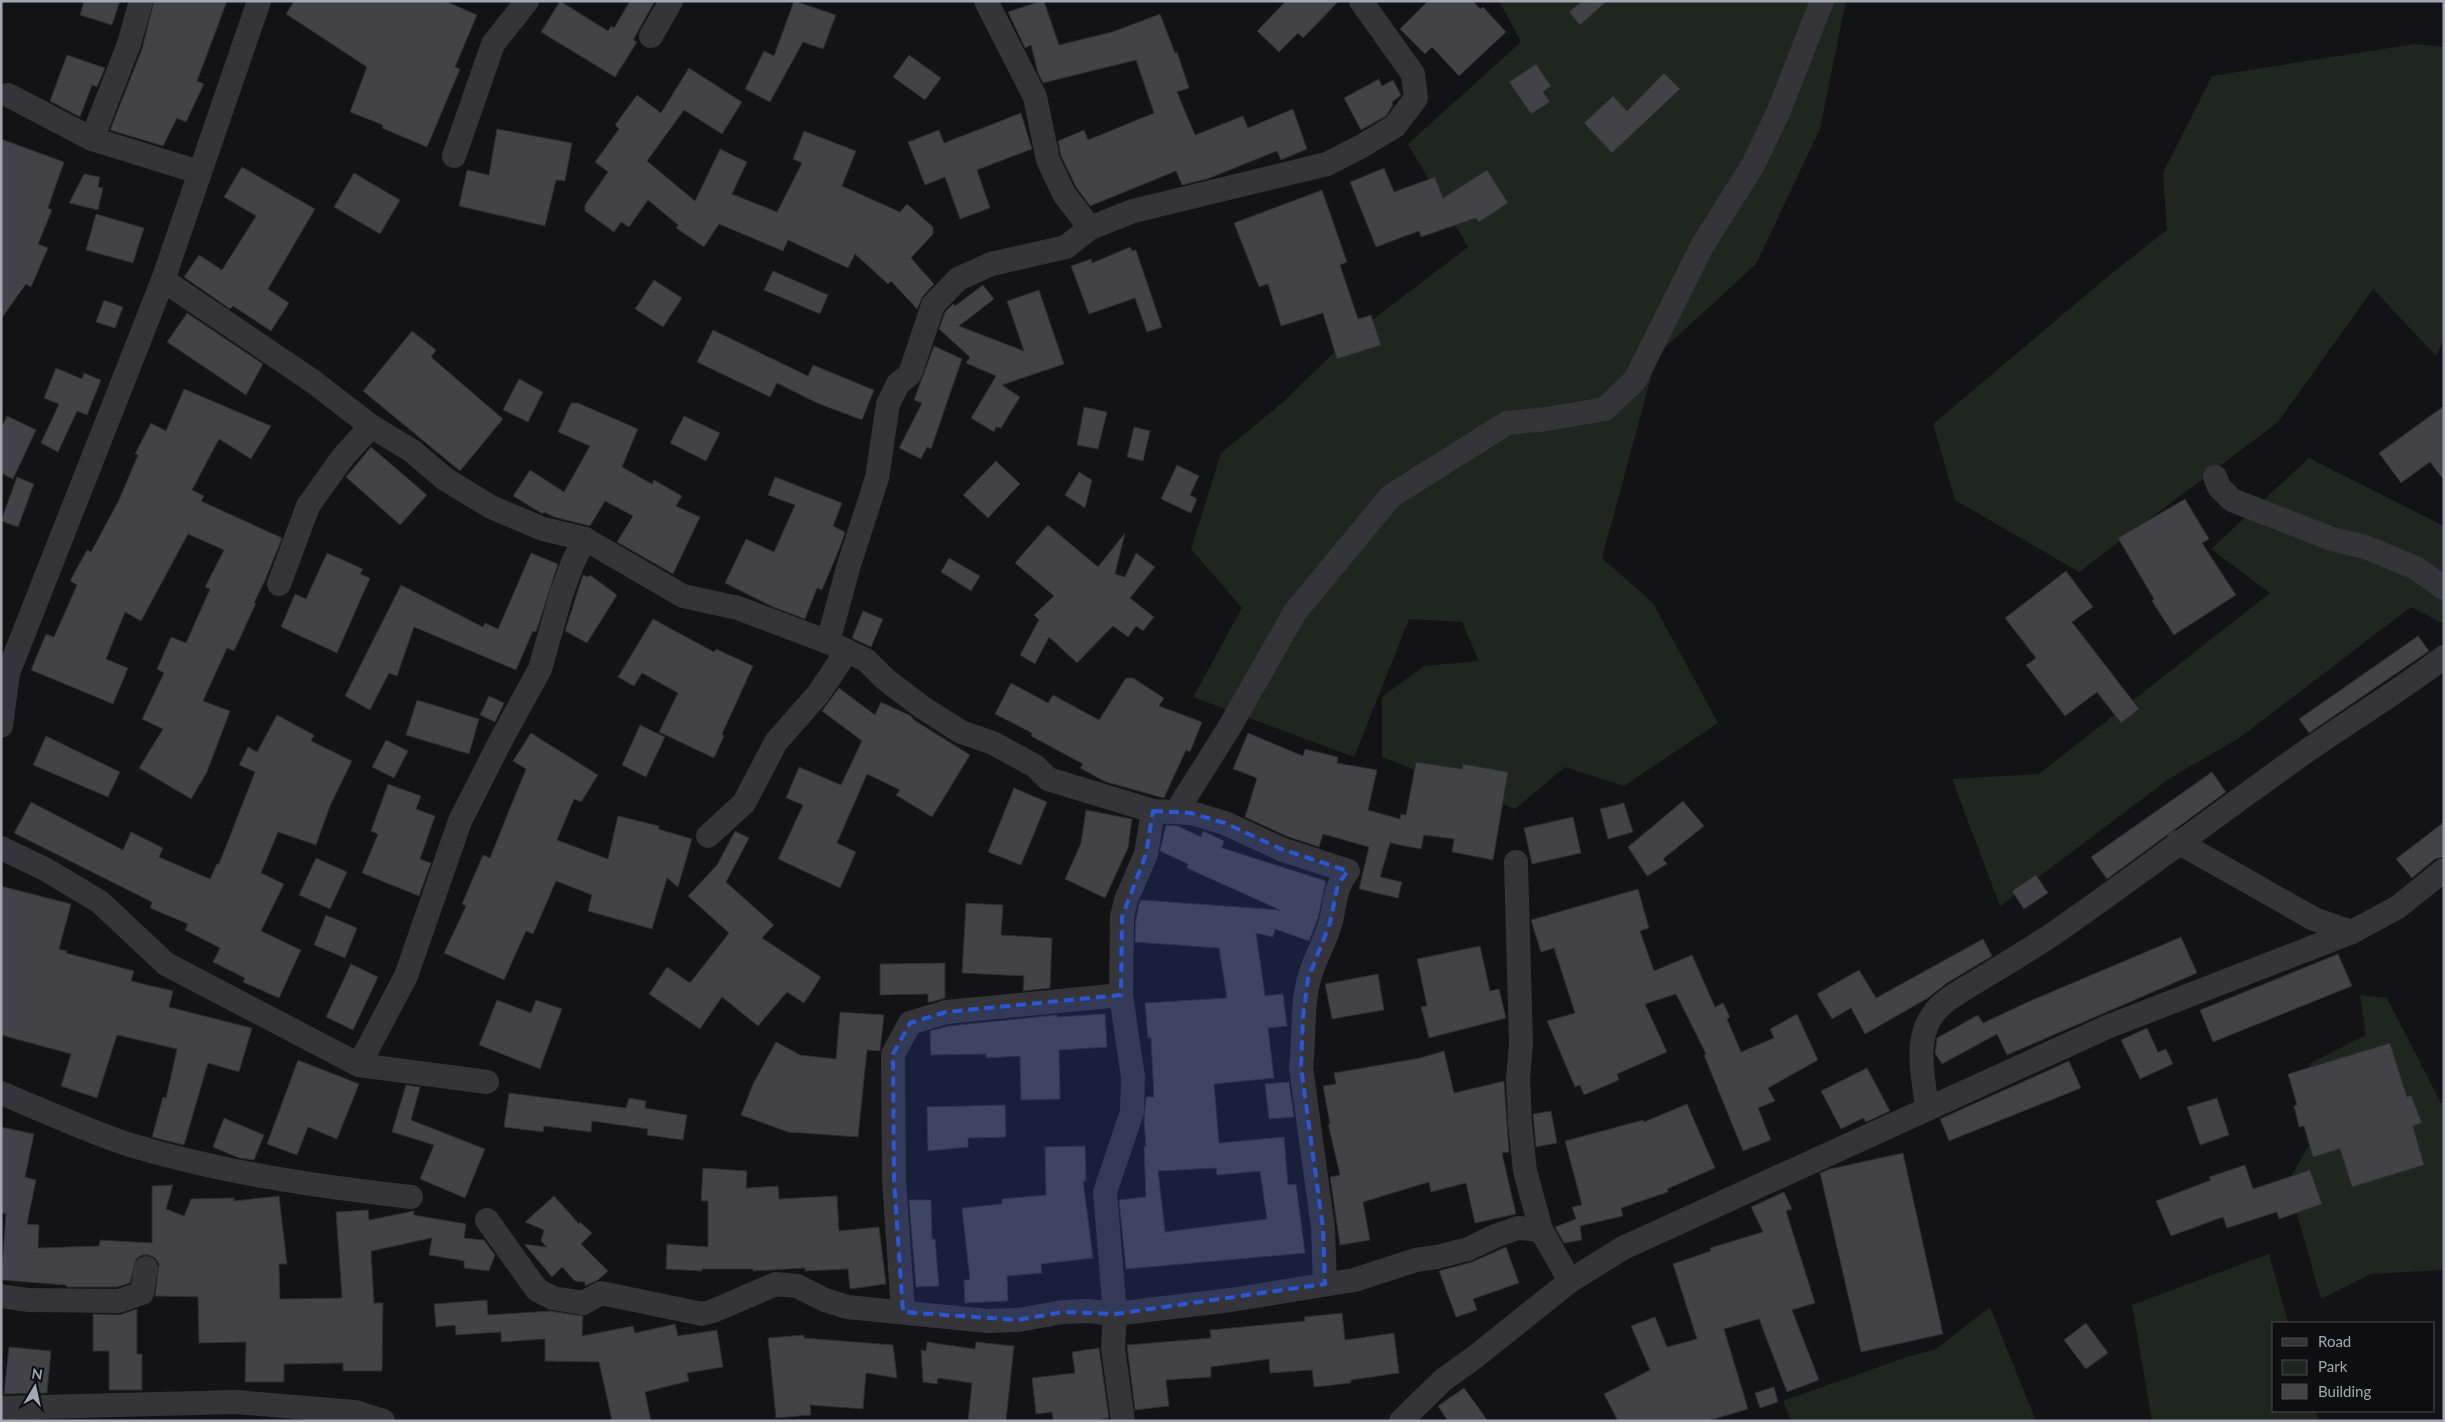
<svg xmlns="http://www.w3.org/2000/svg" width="2445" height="1422" viewBox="0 0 2445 1422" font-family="Lato,sans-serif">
<rect width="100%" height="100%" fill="#131214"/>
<g fill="#1f2620">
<path d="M1499 1H1846L1820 129 1756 264 1657 355 1602 558 1653 603 1718 723 1624 786 1565 767 1515 809 1382 757V697L1424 666 1479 661 1462 622 1409 619 1354 757 1193 697 1242 608 1191 549 1221 453 1282 403 1350 337 1468 247 1408 144 1521 42Z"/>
<path d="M2415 44 2444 47V339L2436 356 2373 289 2278 422 2079 572 1955 500 1933 424 2111 274 2167 230 2163 173 2212 76Z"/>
<path d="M2309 458 2444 526V624L2411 607 2239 738 2169 779 2000 906 1952 779 2039 774 2270 593 2211 549Z"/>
<path d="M2360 995 2387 998 2441 1103H2444V1270L2371 1274 2321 1299 2288 1182 2328 1112 2309 1064 2366 1035Z"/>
<path d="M2269 1254 2288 1323H2274V1411H2315L2319 1421H2152L2132 1305Z"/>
<path d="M1990 1307 2036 1421H1791L1783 1401 1904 1358 1936 1349Z"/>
</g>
<g fill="#424247" stroke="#2d2c30" fill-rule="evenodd">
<path d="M84 1H120L112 25 80 15Z"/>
<path d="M154 1H227L197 81 204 84 186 122 177 118 163 146 110 130 142 49Z"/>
<path d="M294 1H445L477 15 455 67 460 69 427 147 382 128 383 125 350 112 367 67 286 14Z"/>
<path d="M560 1 608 31 611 26 614 28 630 1H655L633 40 637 42 615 77 541 32Z"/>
<path d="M794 1 836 15 823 49 803 42 770 102 745 89 764 51 774 56Z"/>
<path d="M1041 1H1044L1059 45 1112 32 1160 14 1175 53 1177 52 1189 88 1177 92 1195 135 1243 116 1248 128 1293 109 1307 149 1281 160 1277 151 1207 179 1182 185 1176 171 1090 206 1076 187 1061 156 1058 141 1084 130 1088 140 1154 113 1136 60 1043 83 1038 73 1031 45 1025 48 1008 12Z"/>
<path d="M1286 1H1339L1303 38 1298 33 1279 52 1257 31Z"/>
<path d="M1428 1H1473L1480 9 1483 7 1506 32 1459 76 1432 47 1425 54 1400 29Z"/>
<path d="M1582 1H1607L1580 25 1569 12Z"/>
<path d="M67 55 105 68 97 87 92 85 80 117 50 101Z"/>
<path d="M909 55 941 78 925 100 893 77Z"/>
<path d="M1536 64 1551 86 1543 92 1550 102 1531 114 1509 82Z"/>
<path d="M689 68 742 102 722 134 684 110 647 161 695 201 720 149 747 162 732 194 777 212 802 163 793 159 804 131 856 151 842 186 900 212 907 204 933 227V234L911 258 934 284 923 296 917 309 891 281 888 284 855 254 848 268 788 240 783 251 719 224 704 247 676 228 678 225 648 200 629 227 621 222 614 232 585 211V205L608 172 595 162 619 129 615 125 637 95 661 113Z"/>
<path d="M1664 73 1680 89 1612 153 1584 123 1613 96 1627 111Z"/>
<path d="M1379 79 1382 86 1393 80 1401 95 1392 102 1393 105 1386 116 1361 130 1344 98Z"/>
<path d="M1021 113 1032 149 977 170 990 208 960 219 945 177 925 185 908 142 939 130 944 143Z"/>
<path d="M497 129 572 143 565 181 556 180 545 226 459 206 467 170 489 175Z"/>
<path d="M1 139 64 162 48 208 52 210 38 244 48 248 31 287 26 284 1 319Z"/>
<path d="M242 167 315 209 268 289 289 303 271 331 233 306 230 309 184 277 199 255 222 270 256 216 224 197Z"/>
<path d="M1384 168 1394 192 1435 177 1443 198 1487 170 1508 203 1479 222 1476 218 1421 237 1419 231 1376 247 1350 182Z"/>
<path d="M354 173 400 200 380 234 334 207Z"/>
<path d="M84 174 100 177 98 187 103 188 98 210 69 203Z"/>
<path d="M1322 190 1347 262 1340 265 1358 319 1371 315 1381 345 1337 359 1323 313 1281 326 1268 284 1259 287 1234 223Z"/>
<path d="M96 214 144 228 133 263 86 250Z"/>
<path d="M1130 247 1132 251 1136 250 1162 327 1147 332 1135 298 1089 314 1071 266 1091 259 1092 263Z"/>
<path d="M773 271 828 295 820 314 764 290Z"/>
<path d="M654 280 682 298 663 327 635 309Z"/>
<path d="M983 285 994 299 959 326 1024 351 1007 301 1039 290 1064 364 1002 385 1020 397 1001 428 996 427 994 432 971 418 996 376 966 363 970 357 939 329 945 312 953 304 955 306Z"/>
<path d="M104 300 123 307 115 328 96 322Z"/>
<path d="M187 313 263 364 246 395 167 342Z"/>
<path d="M713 330 808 376 813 365 874 390 862 420 817 403 777 383 770 397 697 362Z"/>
<path d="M412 331 436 350 431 357 503 419 460 471 363 391Z"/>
<path d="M934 346 962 359 931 449 927 447 921 459 899 448 922 403 914 400Z"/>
<path d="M56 368 82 379 84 373 101 380 87 415 77 411 58 452 41 443 59 404 44 398Z"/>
<path d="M519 379 543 392 528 422 503 410Z"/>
<path d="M184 389 271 426 251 459 219 439 192 490 204 496 201 501 282 538 266 578 254 603H256L234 651 227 648 203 701 230 711 207 772 191 799 139 768 163 729 142 719 164 673 157 669 171 637 186 643 210 589 205 587 224 550 188 534 141 621 125 612 106 659 128 668 113 704 31 670 46 634 54 637 77 585 70 581 87 550 91 552 119 500 138 455 135 454 151 423 166 431Z"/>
<path d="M571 403H578L638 429 622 467 652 484 654 480 682 496 676 506 700 517 673 574 617 542 633 516 605 501 590 526 554 517 544 512 543 514 513 496 530 470 564 492 590 446 558 432Z"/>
<path d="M2444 406V480L2430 462 2401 483 2379 453Z"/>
<path d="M1084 407 1107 412 1098 449 1077 445Z"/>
<path d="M7 416 36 430 13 479 1 473V428Z"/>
<path d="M684 416 720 433 706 461 670 443Z"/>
<path d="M1134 427 1150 431 1143 461 1127 457Z"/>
<path d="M371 447 427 495 400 525 346 477Z"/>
<path d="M996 461 1020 484 988 518 963 495Z"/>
<path d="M1177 465 1199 476 1190 495 1197 499 1191 513 1161 499Z"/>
<path d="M1079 472 1092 480 1085 508 1065 495Z"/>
<path d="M17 477 34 484 18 527 1 521Z"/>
<path d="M775 477 842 503 833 526 845 532 840 547 822 590 817 588 805 619 773 607 725 583 746 539 774 552 795 505 768 495Z"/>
<path d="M2185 499 2209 539 2202 543 2236 595 2174 635 2152 601 2154 599 2118 538Z"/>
<path d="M1048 525 1098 567 1125 533 1115 574 1125 577 1136 553 1155 567 1130 598 1154 617 1143 631 1136 626 1128 637 1113 626 1077 663 1049 637 1035 664 1020 655 1039 620 1034 615 1054 596 1015 563Z"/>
<path d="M327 553 363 569 360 574 370 578 337 653 281 627 295 594 306 599Z"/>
<path d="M531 553 558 564 536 632 533 631 516 670 414 627 397 676 389 673 370 710 345 696 401 585 483 627 485 623 498 629Z"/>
<path d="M949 558 980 576 971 591 941 572Z"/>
<path d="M2066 571 2093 607 2072 622 2139 709 2121 723 2097 692 2065 716 2026 665 2036 658 2005 618Z"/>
<path d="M583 575 588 577 590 575 617 595 587 643 565 631Z"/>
<path d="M863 611 883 619 871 647 852 638Z"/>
<path d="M653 619 714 652 716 649 753 666 722 734 724 736 714 758 659 732 678 693 642 673 634 686 618 677Z"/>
<path d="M2418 636 2429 651 2309 733 2299 719Z"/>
<path d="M1126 678H1133L1164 698 1159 706 1202 722 1190 752 1186 750 1164 798 1106 782 1080 768 1083 764 1031 736 1032 733 995 714 1011 683 1048 703 1053 695 1099 720Z"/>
<path d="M839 688 875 715 881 702 911 716 914 720 970 755 932 817 896 795 900 790 867 774 837 843 856 852 840 888 778 859 803 805 786 798 799 767 841 785 862 741 822 711Z"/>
<path d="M489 696 504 703 495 722 480 715Z"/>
<path d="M417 700 479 719 469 754 406 735Z"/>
<path d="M277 715 314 735 311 741 352 761 330 806 316 845 278 832 261 873 284 884 261 931 301 950 279 998 243 982 245 978 213 962 220 948 185 930 188 924 150 908 152 902 14 833 31 802 123 850 131 832 163 848 159 857 210 879 217 864H219L255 772 239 765 248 747 257 752Z"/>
<path d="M640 725 665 737 646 777 622 765Z"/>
<path d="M531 733 598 775 581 802 574 799 557 840 608 859 618 816 659 826 658 829 692 839 678 887 667 878 652 929 588 911 592 895 556 881 533 934 526 931 504 980 444 953 466 906 462 904 483 855 490 858 508 813 526 769 513 761Z"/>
<path d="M1248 733 1303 756 1305 749 1338 757 1337 763 1377 770 1368 810 1400 819 1401 814 1406 815 1416 762 1462 769 1463 764 1508 772 1493 860 1452 852 1454 839 1424 835 1421 849 1390 843 1380 877 1402 882 1398 898 1359 889 1369 847 1323 834 1319 847 1286 836 1245 817 1257 778 1233 769Z"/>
<path d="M46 736 120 772 108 797 33 765Z"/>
<path d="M386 740 408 751 394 778 372 767Z"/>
<path d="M2212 772 2226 792 2107 879 2091 857Z"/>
<path d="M388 784 421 796 416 809 435 816 420 859 431 863 419 896 362 873 378 834 371 831Z"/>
<path d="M1014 788 1047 802 1021 865 988 852Z"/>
<path d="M1683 801 1704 826 1663 859 1667 864 1647 876 1628 847Z"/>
<path d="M1624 803 1633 832 1608 839 1600 809Z"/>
<path d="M1086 810 1132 819 1128 848 1105 898 1065 879 1081 843Z"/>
<path d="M1573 817 1581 853 1532 864 1524 828Z"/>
<path d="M2444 822V857L2435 859 2412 878 2396 859Z"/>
<path d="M1166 825 1178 826 1201 837 1203 831 1224 841 1222 848 1326 881 1318 918 1309 941 1275 929 1273 937 1256 933 1265 996 1283 994 1287 1026 1268 1028 1274 1078 1214 1084 1219 1143 1284 1137 1288 1185 1296 1184 1305 1253 1126 1269 1119 1200 1146 1197 1144 1146H1146L1144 1120 1146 1097H1154L1151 1038H1148L1145 1003 1227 998 1219 948 1135 942 1136 919 1139 904 1141 900 1280 910 1187 868 1188 864 1160 851ZM1216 1168 1217 1175 1260 1171 1267 1219 1165 1232 1158 1171Z"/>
<path d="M735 831 749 838 726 882 774 925 762 938 821 977 804 1003 787 992 758 1026 722 997 700 1029 649 994 667 967 690 983 729 933 688 896 717 865Z"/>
<path d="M316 858 347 872 330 909 299 895Z"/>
<path d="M2036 875 2048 893 2024 909 2012 891Z"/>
<path d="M1 886 71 904 59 949 67 951 66 953 134 971 131 981 173 991 169 1007 252 1028 239 1072 208 1063 184 1145 152 1137 163 1097 166 1098 177 1049 117 1035 97 1098 61 1086 71 1054 1 1035Z"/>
<path d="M1638 889 1649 928 1640 931 1654 971 1692 955 1715 1007 1723 1003 1730 1017 1727 1019 1741 1052 1774 1038 1770 1029 1797 1014 1818 1060 1768 1088 1775 1101 1758 1108 1771 1140 1743 1151 1704 1055 1706 1054 1676 994 1645 1004 1667 1052 1617 1074 1619 1080 1584 1095 1580 1085 1575 1087 1547 1021 1575 1013 1554 948 1541 952 1531 920Z"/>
<path d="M966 903 1003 905 1001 935 1052 938 1050 988 1023 991 1024 976 962 973Z"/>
<path d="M326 915 357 928 345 958 314 945Z"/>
<path d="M2181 937 2197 973 2007 1055 1997 1034 1942 1064 1935 1053 1937 1038 1978 1015 1983 1023 2030 1001Z"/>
<path d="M1983 939 1992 956 1947 983 1928 998 1865 1034 1851 1008 1832 1019 1817 994 1859 970 1876 998Z"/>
<path d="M1480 946 1490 991 1499 989 1506 1018 1429 1038 1421 1007 1427 1006 1417 959Z"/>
<path d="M2338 954 2352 986 2213 1042 2200 1010Z"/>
<path d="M945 963V998L928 1003V994L880 995V964Z"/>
<path d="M351 964 378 977 353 1030 326 1017Z"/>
<path d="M1378 974 1384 1010 1332 1019 1325 984Z"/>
<path d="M497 1000 531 1013 536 1000 562 1009 540 1069 479 1045Z"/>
<path d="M840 1012 884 1015 880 1051 867 1050 858 1137 788 1132 741 1115 753 1084 776 1042 800 1055 836 1059Z"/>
<path d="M1105 1014 1107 1047 1059 1050 1060 1099 1021 1100 1020 1056 986 1058V1054L931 1055 930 1031 949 1026 1057 1015V1017Z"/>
<path d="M2147 1028 2158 1052 2166 1049 2173 1064 2140 1079 2121 1040Z"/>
<path d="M2390 1043 2407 1097 2411 1095 2422 1123 2413 1126 2424 1165 2352 1187 2340 1149 2313 1157 2304 1126 2299 1127 2294 1106 2297 1105 2288 1074Z"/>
<path d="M1444 1051 1454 1093 1504 1081 1509 1152 1502 1153 1516 1214 1475 1223 1466 1183 1431 1192 1429 1182 1363 1202 1370 1240 1340 1245 1330 1177 1340 1175 1328 1124H1330L1323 1086 1336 1084 1334 1073 1420 1058Z"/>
<path d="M298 1060 359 1084 337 1139 308 1127 297 1155 267 1144Z"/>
<path d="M2069 1061 2081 1088 1949 1141 1940 1119Z"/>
<path d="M1867 1068 1890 1111 1866 1122 1863 1118 1841 1129 1821 1091Z"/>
<path d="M1289 1082 1294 1117 1269 1119 1265 1084Z"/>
<path d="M406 1085 420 1087 411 1120 485 1149 465 1198 420 1179 434 1145 392 1132Z"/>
<path d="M509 1093 626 1108 629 1098 646 1101 645 1108 687 1115 683 1140 647 1135 648 1129 592 1121 591 1132 544 1126 543 1132 504 1127Z"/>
<path d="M2217 1098 2229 1135 2200 1145 2187 1107Z"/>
<path d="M1687 1104 1715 1168 1667 1189 1668 1192 1621 1208 1623 1216 1580 1226 1582 1240 1564 1243 1555 1227 1576 1219 1572 1207 1582 1205 1565 1141 1643 1120 1644 1122Z"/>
<path d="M1005 1105 1006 1137 968 1138V1147L928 1151 927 1107Z"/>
<path d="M1551 1111 1557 1143 1536 1147 1533 1114Z"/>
<path d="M224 1118 264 1135 254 1160 239 1158 213 1147Z"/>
<path d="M1 1127 34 1134 25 1177 36 1180 27 1224 39 1225 38 1248 99 1246 100 1240 152 1243V1186L173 1185 166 1209 184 1216 191 1199 234 1198V1201L279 1196 287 1264H279L280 1299 342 1298 336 1212 368 1210 369 1220 414 1211V1215L466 1224 464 1238 484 1240 495 1255 489 1271 464 1268V1261L429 1255 432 1238 371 1251 374 1303H383L382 1371H343V1363L284 1364V1382H245L246 1342 199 1343 198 1297 155 1296 159 1264 155 1258 149 1255H142L136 1259 130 1283 117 1287H67L66 1285 1 1280 6 1214 1 1213Z"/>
<path d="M1085 1146 1086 1181H1083L1093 1258 1041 1264 1042 1273 1007 1276 1008 1301 965 1303 964 1280H970L962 1208 1002 1204V1199L1046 1195 1045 1147Z"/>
<path d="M1903 1153 1943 1334 1861 1352 1820 1173 1830 1169Z"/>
<path d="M2245 1165 2253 1189 2310 1170 2322 1204 2279 1219 2277 1212 2227 1228 2223 1217 2171 1236 2156 1201 2211 1180 2209 1177Z"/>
<path d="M703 1168 747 1171 746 1188 778 1186 779 1199 837 1196 839 1231 879 1227 886 1284 850 1289 848 1269 805 1271V1268L753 1271V1269H702V1271L666 1269 667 1244 708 1247V1201H701Z"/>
<path d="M1784 1192 1792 1209 1786 1211 1815 1303 1792 1310 1819 1380 1787 1392 1759 1319 1724 1329 1748 1409 1707 1421H1618L1604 1394 1650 1370 1631 1326 1655 1317 1667 1347 1697 1339 1673 1264 1711 1251 1710 1248 1763 1232 1751 1207Z"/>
<path d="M554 1196 579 1224 580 1222 592 1233 581 1244 608 1271 598 1280 585 1286V1282L575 1281 562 1267 552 1277 524 1244 547 1247 541 1241 544 1230 525 1222Z"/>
<path d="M909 1200H931L932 1239H935L939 1286 916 1287Z"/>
<path d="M1506 1247 1519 1283 1473 1299 1477 1310 1456 1317 1439 1271 1472 1262Z"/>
<path d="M487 1300 488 1315 550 1311 583 1316 582 1336 633 1326 635 1333 675 1324 678 1336 717 1330 723 1367 687 1373 689 1381 645 1392 651 1421H612L599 1362 545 1361V1339L501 1342V1332L456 1335 455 1325 436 1327 434 1304Z"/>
<path d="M137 1309V1354H142V1390H109V1351H93V1314L119 1315Z"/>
<path d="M1342 1313 1345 1340 1394 1333 1399 1373 1351 1380V1383L1314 1387 1312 1370 1270 1373 1269 1359 1211 1367V1377L1166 1380 1169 1406 1135 1410 1127 1345 1211 1338 1210 1330 1305 1321 1304 1317Z"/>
<path d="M2086 1323 2108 1353 2086 1369 2064 1340Z"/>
<path d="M804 1335V1338L893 1345 897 1378 866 1373 863 1409 810 1405 811 1415 776 1418 768 1338Z"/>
<path d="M927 1342 975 1349 976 1342 1014 1346 1006 1421H968L972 1383 938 1378 937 1384 923 1382 921 1350 926 1351Z"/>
<path d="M9 1347 51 1351 47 1393 4 1394Z"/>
<path d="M1099 1348 1109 1418 1094 1421H1053L1052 1412 1036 1414 1032 1378 1075 1373 1072 1352Z"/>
<path d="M1774 1387 1778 1402 1760 1408 1755 1393Z"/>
<path d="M1464 1388 1488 1421H1448L1438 1406Z"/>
</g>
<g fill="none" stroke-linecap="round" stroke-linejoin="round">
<g stroke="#343439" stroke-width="24">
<path d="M986 1 1035 97 1048 160 1064 194 1090 228"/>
<path d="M651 36 671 1"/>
<path d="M8 95 92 139 199 172"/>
<path d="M92 139 129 44 141 1"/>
<path d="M454 156 493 44 527 1"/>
<path d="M163 280 311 380 371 426 412 451 445 479 491 507 543 529 585 539 683 596 738 608 828 642 866 660 885 679 922 707 961 732 993 743 1035 766 1048 779 1153 811 1191 813 1225 823 1281 849 1348 871C1334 889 1336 900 1331 921 1326 941 1314 959 1309 979 1301 1007 1305 1038 1301 1067L1323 1228 1325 1284"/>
<path d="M2215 477 2219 487 2232 500 2332 539 2365 547 2416 568 2444 588"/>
<path d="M279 584 308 506 343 457 371 426"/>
<path d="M828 642 848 568 877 478 888 404 898 384 910 374 933 305 958 279 991 264 1066 247 1090 228 1133 211 1327 164 1362 146 1395 126 1416 98 1413 74 1361 1"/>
<path d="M1 726 8 673 163 280 259 1"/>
<path d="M1176 812 1229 728 1295 612 1391 496 1507 423 1547 419 1605 409 1635 380 1702 246 1753 165 1778 113 1822 1"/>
<path d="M708 836 744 803 776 742 819 693 847 651"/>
<path d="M2178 842 2314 919 2352 932"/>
<path d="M1 848 45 869 100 902 166 964 359 1065 487 1082"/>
<path d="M1516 862 1521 1044 1518 1079 1520 1123 1525 1171 1541 1230 1570 1281"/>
<path d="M359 1065 406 976 460 821 501 740 540 669 561 595 573 562 585 539"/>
<path d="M1 1093C42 1110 83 1129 124 1143 217 1172 315 1186 411 1197"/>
<path d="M1927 1109C1924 1078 1913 1040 1934 1013 1944 999 1965 989 1979 980 2004 965 2029 950 2053 934 2136 876 2218 814 2301 755 2348 722 2398 692 2444 657"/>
<path d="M487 1220 537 1290 553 1298 583 1303 601 1293 702 1314 713 1311 776 1284 797 1286 825 1300 847 1307 987 1321 1018 1320 1063 1312 1088 1311 1115 1314 1231 1300 1354 1280 1416 1260 1437 1257 1468 1249 1495 1236 1518 1228 1541 1230"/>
<path d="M1 1296 28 1300 119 1301 142 1293 146 1268"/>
<path d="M903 1312 894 1180 893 1054 910 1023 946 1012 1121 995"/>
<path d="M1 1408 236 1402 355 1412 383 1421"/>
<path d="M1123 1421 1113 1348 1115 1314 1105 1192 1132 1112 1133 1077 1121 995 1122 917 1126 900 1146 854 1153 811"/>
<path d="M1401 1421 1443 1380 1475 1357 1570 1281 1623 1248 2107 1027 2352 932 2398 907 2444 870"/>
</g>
</g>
<path fill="#2b57d4" fill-opacity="0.2" stroke="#2b57d4" stroke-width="4" stroke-dasharray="10 6" stroke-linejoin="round" d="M1153 811 1191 813 1225 823 1281 849 1348 871 1338 884 1330 923 1308 979 1303 1017 1301 1067 1323 1228 1325 1284 1115 1314 1063 1312 1018 1320 903 1312 894 1180 893 1054 910 1023 946 1012 1121 995 1122 917 1146 854Z"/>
<rect width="2445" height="1422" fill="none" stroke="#a5a8b4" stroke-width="5"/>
<rect x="2272" y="1322" width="162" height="90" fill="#0e0d0f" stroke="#4a4b51"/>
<rect x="2282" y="1338" width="25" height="8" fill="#343439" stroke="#4a4b51"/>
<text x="2318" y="1347" font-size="15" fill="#a5a8b4">Road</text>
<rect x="2282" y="1360" width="25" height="15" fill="#1f2620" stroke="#4a4b51"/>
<text x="2318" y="1372" font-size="15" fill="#a5a8b4">Park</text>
<rect x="2282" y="1384" width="25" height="15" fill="#424247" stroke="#4a4b51"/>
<text x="2318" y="1397" font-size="15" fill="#a5a8b4">Building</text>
<g transform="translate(35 1387) rotate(9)" stroke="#0e0d0f" stroke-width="4" paint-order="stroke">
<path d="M0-4L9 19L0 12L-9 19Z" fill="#a5a8b4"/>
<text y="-8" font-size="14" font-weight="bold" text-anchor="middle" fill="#a5a8b4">N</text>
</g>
</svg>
